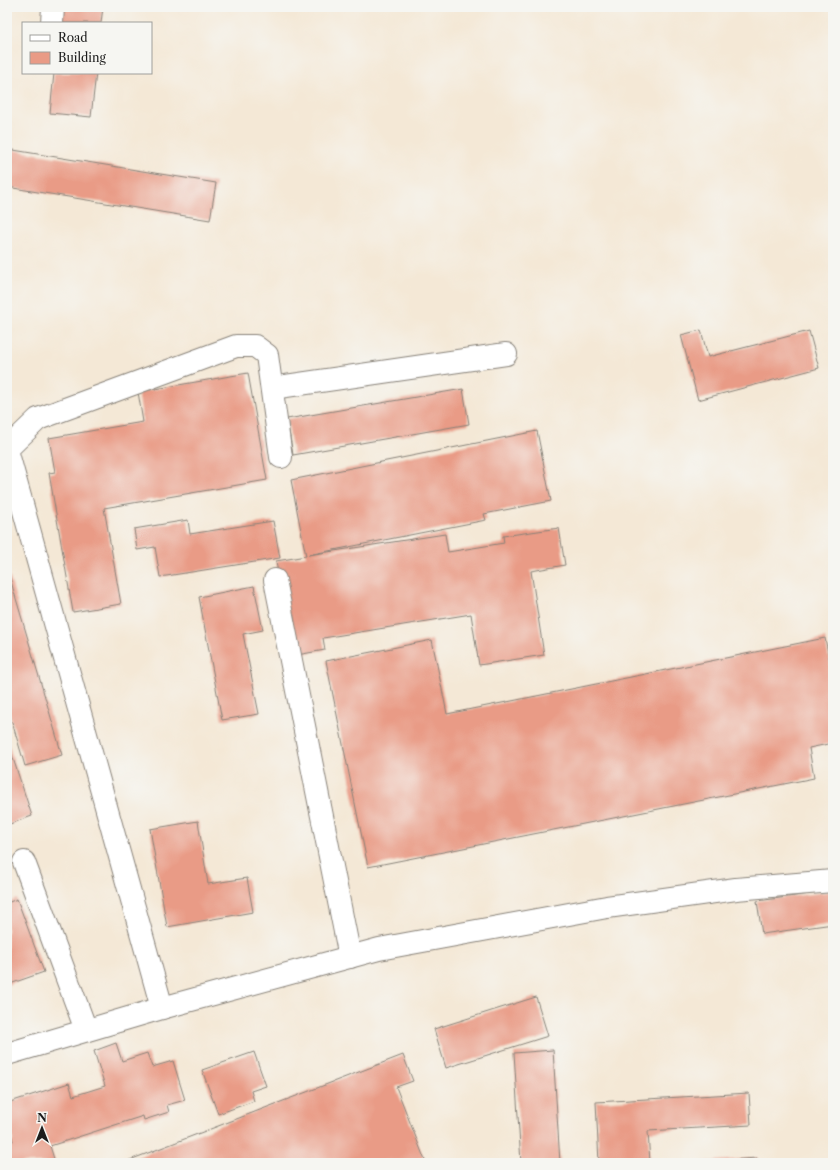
<svg xmlns="http://www.w3.org/2000/svg" width="840" height="1170" viewBox="0 0 840 1170" font-family="'Libre Caslon Text',serif">
<rect width="100%" height="100%" fill="#f6f6f2"/>
<filter id="ink" filterUnits="userSpaceOnUse"><feTurbulence type="fractalNoise" baseFrequency=".025" numOctaves="2"/><feDisplacementMap in="SourceGraphic" scale="8" xChannelSelector="R" yChannelSelector="G"/><feConvolveMatrix kernelMatrix="1 2 1 2 8 2 1 2 1" color-interpolation-filters="sRGB"/></filter>
<filter id="wash" filterUnits="userSpaceOnUse"><feTurbulence type="fractalNoise" baseFrequency=".012" numOctaves="4" result="noise"/><feDisplacementMap in="SourceGraphic" scale="16" xChannelSelector="R" yChannelSelector="G"/><feGaussianBlur stdDeviation="0.9" result="paint"/><feColorMatrix in="noise" values="0 0 0 0 0 0 0 0 0 0 0 0 0 0 0 0 0 1.4 0 .05"/><feComposite in="paint" operator="in"/></filter>
<g filter="url(#wash)">
<rect width="100%" height="100%" fill="#f4e8d6"/>
<g id="blocks">
<g fill="#e99b86">
<path d="M61 7H103L101 23H60Z"/>
<path d="M54 73H96L91 117 50 113Z"/>
<path d="M7 149 216 183 210 220 7 187Z"/>
<path d="M701 330 708 357 809 331 819 368 698 400 681 335Z"/>
<path d="M248 373 267 480 104 508 121 604 73 612 49 473 55 472 49 438 143 422 138 392Z"/>
<path d="M463 389 469 424 293 455 287 419Z"/>
<path d="M537 431 551 501 484 514 486 520 308 555 445 534 448 552 504 543 503 536 559 528 565 565 531 571 544 655 479 665 471 614 323 638 325 650 291 656 276 561 306 556 291 480Z"/>
<path d="M188 520 190 534 273 521 280 558 160 577 155 547 137 550 134 529Z"/>
<path d="M7 568 62 755 25 766 7 705Z"/>
<path d="M254 586 263 630 243 634 259 714 222 720 199 597Z"/>
<path d="M825 638 833 678V743L809 748 814 778 368 867 326 661 432 640 447 714Z"/>
<path d="M7 740 32 816 7 825Z"/>
<path d="M198 821 208 884 247 878 253 912 167 927 150 829Z"/>
<path d="M833 891V924L762 934 757 901Z"/>
<path d="M17 899 44 972 7 985V903Z"/>
<path d="M536 997 548 1036 446 1068 434 1029Z"/>
<path d="M116 1043 122 1061 147 1053 152 1067 173 1061 185 1100 167 1105 169 1112 144 1120 143 1116 50 1146 55 1162 51 1163H7V1143L13 1141 8 1125 7 1126V1103L69 1083 73 1096 105 1086 94 1051Z"/>
<path d="M553 1050 560 1163H521L514 1053Z"/>
<path d="M254 1052 266 1086 251 1091 254 1101 218 1114 202 1070Z"/>
<path d="M403 1055 413 1081 396 1087 426 1163H122Z"/>
<path d="M749 1093 751 1125 648 1131 650 1163H599L596 1102Z"/>
<path d="M757 1158 758 1163H700V1162Z"/>
</g>
</g>
</g>
<g filter="url(#ink)">
<use href="#blocks" fill-opacity="0" stroke="#888279" stroke-width="1"/>
<g fill="none" stroke-linecap="round" stroke-linejoin="round">
<g stroke="#888279" stroke-width="24">
<g id="minor">
<path d="M52 23 53 7"/>
<path d="M272 388 506 354"/>
<path d="M7 449 38 419 236 346H255L267 355 281 457"/>
<path d="M7 450 162 1008"/>
<path d="M275 580 350 957"/>
<path d="M24 862 86 1030"/>
<path d="M7 1054 162 1008 379 949 607 907 736 889 833 881"/>
</g>
</g>
<use href="#minor" stroke="#fff" stroke-width="22"/>
</g>
</g>
<rect width="840" height="1170" fill="none" stroke="#f6f6f2" stroke-width="24"/>
<rect x="22" y="22" width="130" height="52" fill="#f6f6f2" stroke="#9f9f9c"/>
<rect x="30" y="35" width="20" height="6" fill="#ffffff" stroke="#9f9f9c"/>
<text x="58" y="42" font-size="12" fill="#1c1c1c">Road</text>
<rect x="30" y="52" width="20" height="12" fill="#e99b86" stroke="#9f9f9c"/>
<text x="58" y="62" font-size="12" fill="#1c1c1c">Building</text>
<g transform="translate(42 1128)" stroke="#f6f6f2" stroke-width="3" paint-order="stroke">
<path d="M0-3L7 15L0 10L-7 15Z" fill="#1c1c1c"/>
<text y="-6" font-size="11" font-weight="bold" text-anchor="middle" fill="#1c1c1c">N</text>
</g>
</svg>
